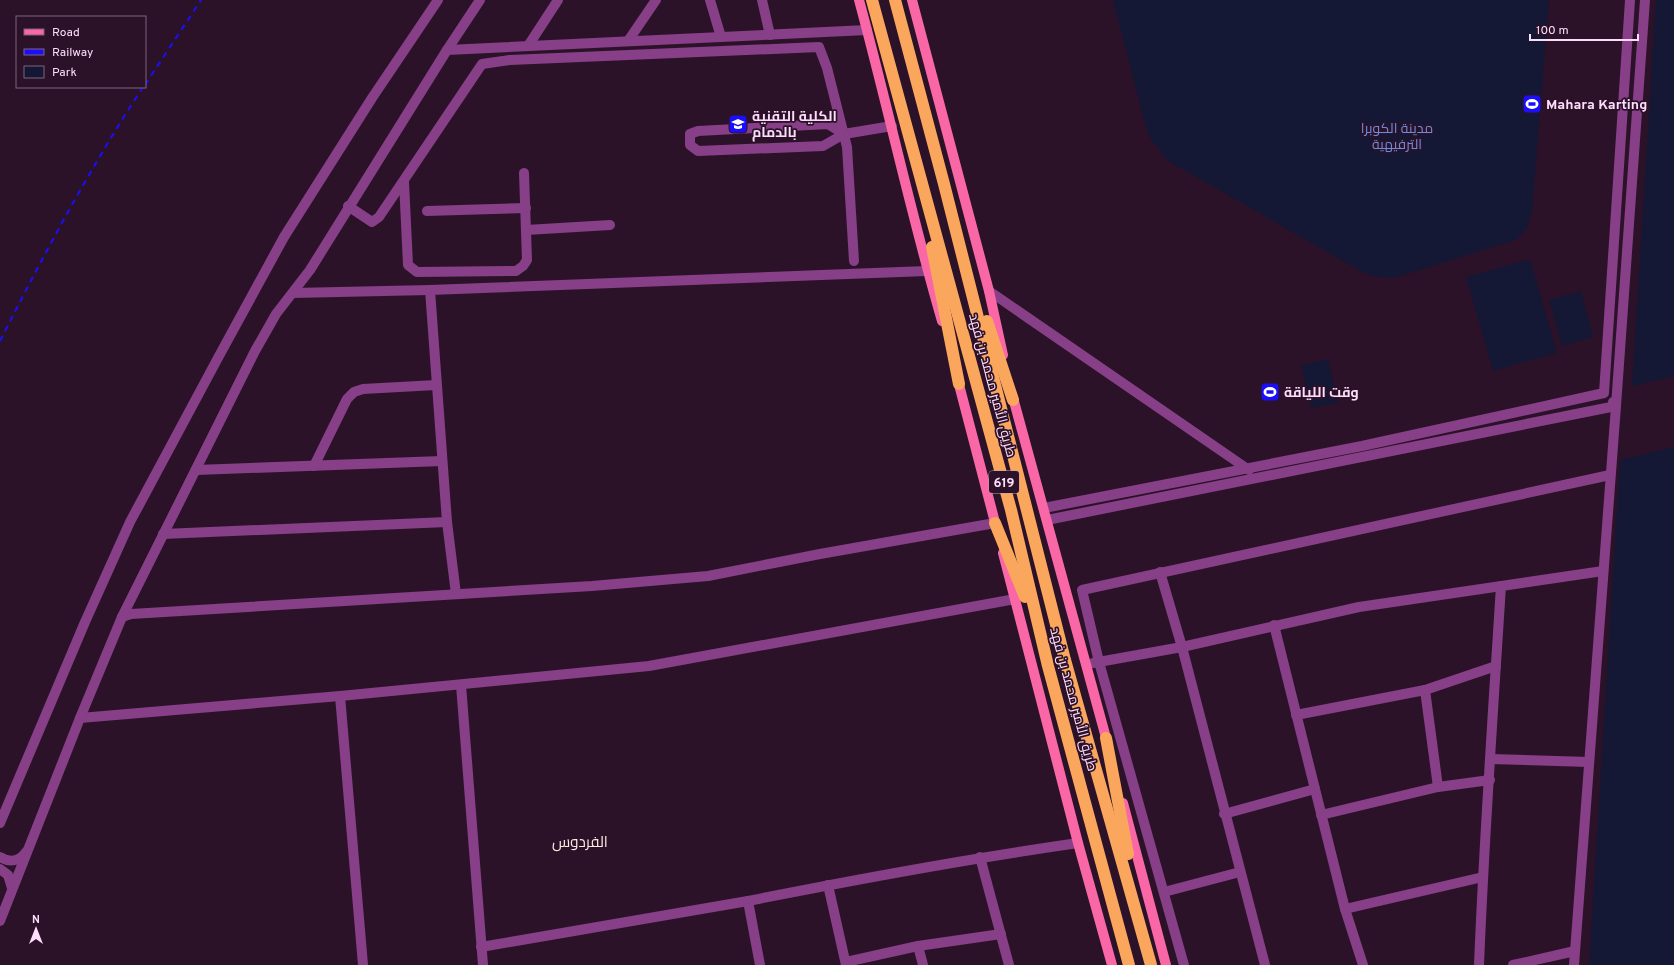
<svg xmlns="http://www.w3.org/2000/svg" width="1674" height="965" viewBox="0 0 1674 965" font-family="Overpass,Cairo,sans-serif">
<rect width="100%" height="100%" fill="#2b1228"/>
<g fill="#151835">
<path d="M1113 0H1549L1532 212 1527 228 1516 240 1394 278 1379 277 1362 272 1167 160 1153 142 1147 131Z"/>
<path d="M1656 0H1674V376L1632 386Z"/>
<path d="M1530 259 1557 353 1493 371 1466 277Z"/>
<path d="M1581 291 1593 337 1562 346 1549 300Z"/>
<path d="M1328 359 1338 403 1311 408 1301 365Z"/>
<path d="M1674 447V965H1589L1620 460Z"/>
</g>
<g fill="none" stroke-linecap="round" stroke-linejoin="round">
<g stroke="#873f88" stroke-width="10">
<path d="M710 0 721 37"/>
<path d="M762 0 770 35"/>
<path d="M628 41 656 0"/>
<path d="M528 46 558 0"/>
<path d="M447 50 867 30"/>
<path d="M844 134 823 146 698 151 690 145V134L698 131 828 124 844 134 892 126"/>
<path d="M404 182 408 265 417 272 516 271 523 266 527 260 524 173"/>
<path d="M348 206 372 222 379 217 482 64 510 60 819 47 827 68 847 147 854 261"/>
<path d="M427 211 526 208"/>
<path d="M526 230 610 225"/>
<path d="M430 290 447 522 456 594"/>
<path d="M989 291 1249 470"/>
<path d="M293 293 430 290 927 271"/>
<path d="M314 466 347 399 354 392 363 389 436 385"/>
<path d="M196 470 442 461"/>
<path d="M1044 508 1362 446 1604 393 1630 0"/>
<path d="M1047 520 1616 406 1645 0"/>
<path d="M163 534 447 522"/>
<path d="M1160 572 1182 647 1265 965"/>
<path d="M122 617 131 614 592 586 708 576 820 554 995 523"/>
<path d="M1274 625 1345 909 1363 965"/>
<path d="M1093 663 1182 647 1359 607 1603 571"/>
<path d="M461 685 483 965"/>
<path d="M1425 690 1438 787"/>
<path d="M340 696 363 965"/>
<path d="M1296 715 1425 690 1496 666"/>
<path d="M80 718 340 696 649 666 1015 599"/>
<path d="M1490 759 1589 762"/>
<path d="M1224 814 1315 789"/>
<path d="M1321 815 1438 787 1490 780"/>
<path d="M0 823 85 622 130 522 219 356 284 237 372 98 438 0"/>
<path d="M0 857C10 863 20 861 26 852"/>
<path d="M980 857 1009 965"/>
<path d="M0 869 8 875 12 888"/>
<path d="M828 885 846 965"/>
<path d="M1164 892 1240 872"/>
<path d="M1345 909 1483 877"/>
<path d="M0 921 80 718 122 617 255 351 276 314 310 270 447 50 480 0"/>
<path d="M918 946 923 965"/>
<path d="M481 947 748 901"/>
<path d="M846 962 918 946 1001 934"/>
<path d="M760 965 748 901C858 879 967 859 1078 843"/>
<path d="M1184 965 1099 662 1082 590 1610 475"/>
<path d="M1479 965C1484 839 1493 712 1501 586"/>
<path d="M1513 965 1575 951"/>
<path d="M1574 965 1616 406 1613 402"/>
</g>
<g stroke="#fa67a6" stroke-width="10">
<path d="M859 0C888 107 911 215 942 321"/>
<path d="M912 0 989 291 1003 355"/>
<path d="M957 377 997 530"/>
<path d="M1012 394 1108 745"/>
<path d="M1003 553 1078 843 1112 965"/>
<path d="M1123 803 1166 965"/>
</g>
<g stroke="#faa65c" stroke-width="12">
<path d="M872 0 1011 510 1048 666 1129 965"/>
<path d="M895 0 944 184 1065 660 1151 965"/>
<path d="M932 247 959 384"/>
<path d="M987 321 1013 400"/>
<path d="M995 523 1025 597"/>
<path d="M1106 738 1128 854"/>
</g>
<g stroke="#1a0ff8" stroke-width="2" stroke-dasharray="6 5" stroke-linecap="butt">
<path d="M145 85 201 0"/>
<path d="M0 341C44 254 90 168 143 87"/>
</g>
</g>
<defs>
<g id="stadium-square" transform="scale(1)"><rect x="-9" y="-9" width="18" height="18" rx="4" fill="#1a0ff8" stroke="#2b1228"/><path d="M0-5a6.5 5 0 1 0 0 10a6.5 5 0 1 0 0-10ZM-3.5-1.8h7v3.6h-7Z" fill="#fff"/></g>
<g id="school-square" transform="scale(1)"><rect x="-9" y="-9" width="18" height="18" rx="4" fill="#1a0ff8" stroke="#2b1228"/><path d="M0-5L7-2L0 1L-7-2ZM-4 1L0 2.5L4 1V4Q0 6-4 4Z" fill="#fff"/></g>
</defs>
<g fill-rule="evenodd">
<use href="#stadium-square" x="1532" y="104"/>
<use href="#school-square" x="738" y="124"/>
<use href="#stadium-square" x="1270" y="392"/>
</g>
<g text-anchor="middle" stroke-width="3.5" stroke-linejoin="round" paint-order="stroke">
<rect fill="#2b1228" stroke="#bfa0bc" stroke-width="1" x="989" y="471" width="30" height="22" rx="3"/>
<g font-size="13" font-weight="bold" fill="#feddfc">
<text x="1004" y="487">619</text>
</g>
<g font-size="14" font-weight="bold" fill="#feddfc" stroke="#2b1228" text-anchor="start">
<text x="1546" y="109">Mahara Karting</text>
<text x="752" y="121">الكلية التقنية<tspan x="752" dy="16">بالدمام</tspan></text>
<text x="1284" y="397">وقت اللياقة</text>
</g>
<g font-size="14" fill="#698cde" stroke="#2b1228">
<text x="1397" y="133">مدينة الكوبرا<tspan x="1397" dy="16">الترفيهية</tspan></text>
</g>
<g font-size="14" fill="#feddfc" stroke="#2b1228">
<text transform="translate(993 385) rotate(75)" y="5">طريق الأمير محمد بن فهد</text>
<text transform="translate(1074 699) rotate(75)" y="5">طريق الأمير محمد بن فهد</text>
</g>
<g font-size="15" fill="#fee8df" stroke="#2b1228">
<text x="580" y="847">الفردوس</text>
</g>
</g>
<rect x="16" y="16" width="130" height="72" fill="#2b1228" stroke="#7f637d"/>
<rect x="24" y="29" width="20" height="6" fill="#fa67a6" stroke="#7f637d"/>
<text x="52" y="36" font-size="12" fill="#feddfc">Road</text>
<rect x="24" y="49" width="20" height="6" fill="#1a0ff8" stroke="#7f637d"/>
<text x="52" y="56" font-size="12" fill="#feddfc">Railway</text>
<rect x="24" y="66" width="20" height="12" fill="#151835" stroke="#7f637d"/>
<text x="52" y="76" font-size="12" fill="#feddfc">Park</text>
<g transform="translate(36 929)" stroke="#2b1228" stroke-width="3" paint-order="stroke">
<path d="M0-3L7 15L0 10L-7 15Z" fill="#feddfc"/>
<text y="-6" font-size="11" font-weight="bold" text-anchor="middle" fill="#feddfc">N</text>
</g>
<path d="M1530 34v6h108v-6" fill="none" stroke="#feddfc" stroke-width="2"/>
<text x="1536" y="34" font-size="12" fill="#feddfc" stroke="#2b1228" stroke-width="3" paint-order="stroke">100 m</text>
</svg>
